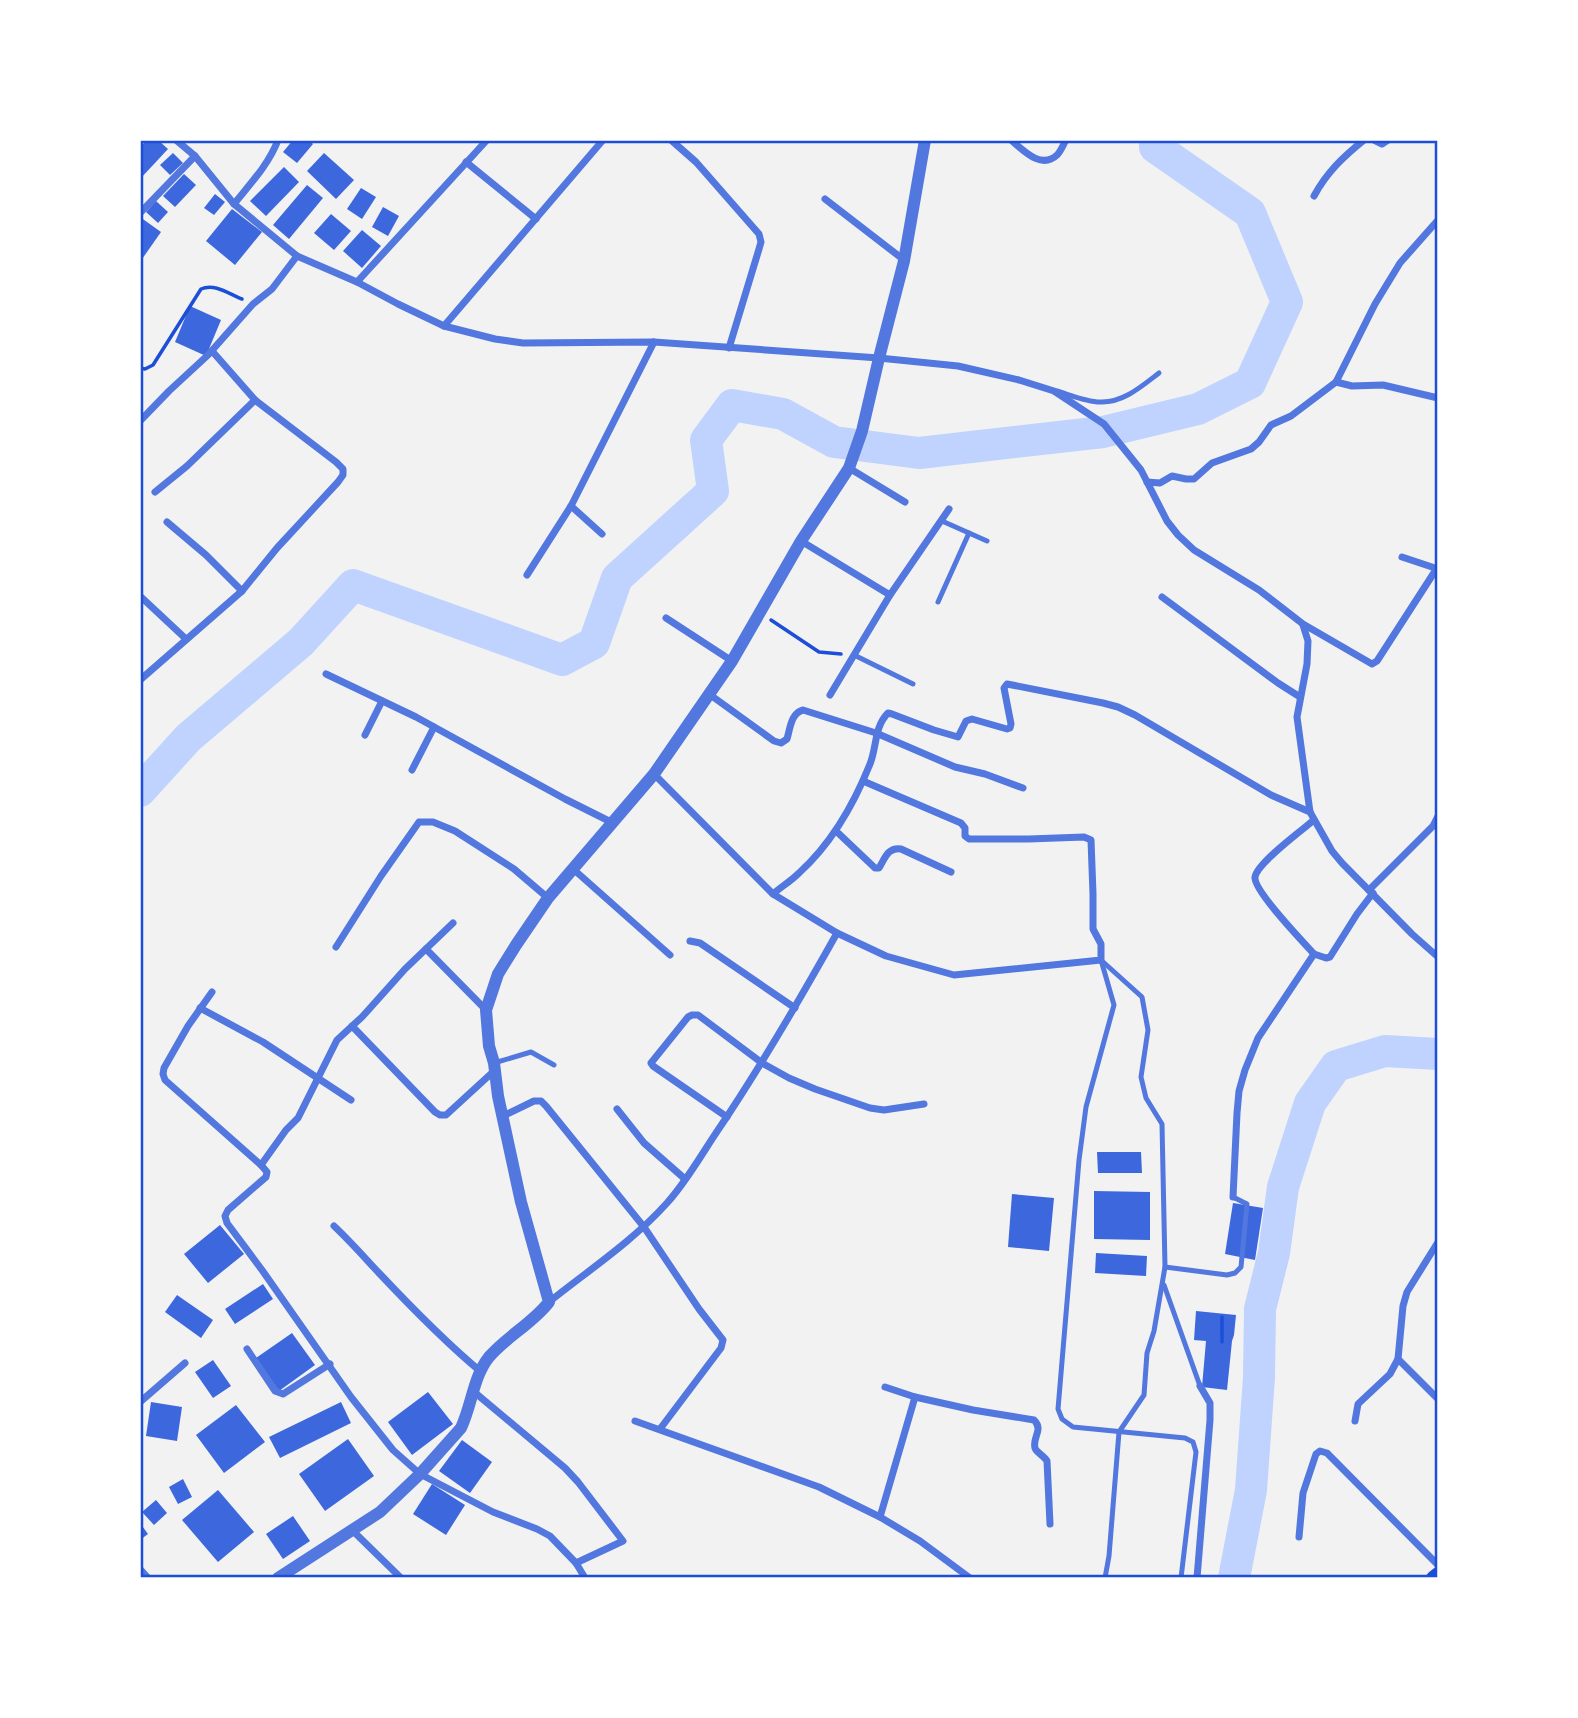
<svg xmlns="http://www.w3.org/2000/svg" width="1578" height="1718" viewBox="0 0 1578 1718" font-family="Jost,sans-serif">
<rect width="100%" height="100%" fill="#f2f2f2"/>
<g fill="none" stroke-linecap="round" stroke-linejoin="round">
<g stroke="#bfd3fe" stroke-width="32">
<path d="M140 791 188 738 301 642 353 585 562 660 594 643 617 578 713 491 706 440 732 405 783 414 834 442 919 453 1103 432 1198 409 1250 383 1287 302 1250 213 1155 147V140"/>
<path d="M1234 1578 1251 1490 1259 1377 1260 1309 1274 1253 1283 1187 1310 1103 1336 1066 1385 1051 1438 1054"/>
</g>
</g>
<g fill="#3d67dc">
<path d="M147 140H158L168 149 140 179V147Z"/>
<path d="M293 140H309L313 144 297 163 283 152Z"/>
<path d="M173 153 183 163 170 175 160 165Z"/>
<path d="M324 153 354 180 336 199 307 171Z"/>
<path d="M284 167 299 182 266 216 250 201Z"/>
<path d="M184 174 196 185 175 207 163 196Z"/>
<path d="M307 185 323 198 289 239 273 225Z"/>
<path d="M361 188 376 197 362 219 347 209Z"/>
<path d="M215 194 225 202 214 215 204 208Z"/>
<path d="M156 201 168 212 158 223 146 212Z"/>
<path d="M383 207 399 216 388 236 372 227Z"/>
<path d="M232 209 262 232 235 265 206 241Z"/>
<path d="M331 214 351 231 334 250 314 233Z"/>
<path d="M140 217 161 232 140 262Z"/>
<path d="M362 230 381 246 362 268 343 251Z"/>
<path d="M190 306 221 320 206 356 175 342Z"/>
<path d="M1097 1152H1141L1142 1173H1098Z"/>
<path d="M1094 1191 1150 1192V1240L1094 1239Z"/>
<path d="M1012 1194 1054 1198 1049 1251 1008 1247Z"/>
<path d="M1233 1203 1263 1208 1255 1260 1225 1254Z"/>
<path d="M220 1225 244 1254 208 1283 184 1254Z"/>
<path d="M1096 1253 1147 1256 1146 1276 1095 1273Z"/>
<path d="M263 1284 273 1299 235 1324 225 1309Z"/>
<path d="M177 1295 213 1320 201 1338 165 1312Z"/>
<path d="M1196 1311 1236 1315 1234 1335 1232 1341 1227 1390 1202 1387 1206 1341 1194 1340Z"/>
<path d="M292 1333 315 1365 279 1391 256 1358Z"/>
<path d="M213 1360 231 1386 213 1398 195 1372Z"/>
<path d="M428 1392 453 1424 412 1455 388 1422Z"/>
<path d="M151 1402 182 1407 177 1441 146 1436Z"/>
<path d="M341 1402 351 1423 280 1458 269 1437Z"/>
<path d="M236 1405 265 1442 224 1473 196 1435Z"/>
<path d="M348 1439 374 1476 325 1511 299 1474Z"/>
<path d="M462 1440 492 1462 470 1493 439 1471Z"/>
<path d="M183 1479 192 1497 178 1504 169 1487Z"/>
<path d="M432 1484 465 1505 446 1535 413 1514Z"/>
<path d="M218 1490 254 1532 218 1562 182 1520Z"/>
<path d="M156 1500 167 1513 154 1525 142 1512Z"/>
<path d="M293 1516 310 1541 283 1559 266 1534Z"/>
<path d="M140 1523 148 1534 140 1540Z"/>
</g>
<g fill="none" stroke-linecap="round" stroke-linejoin="round">
<g stroke="#1d4ed8" stroke-width="3.5">
<path d="M140 368 145 369 153 365 201 289C215 283 229 294 242 299"/>
<path d="M771 620 819 652 841 654"/>
<path d="M1222 1342V1317"/>
</g>
<g stroke="#5277de" stroke-width="5">
<path d="M1057 391C1070 395 1087 402 1100 402 1123 403 1142 386 1159 373"/>
<path d="M942 521 987 541"/>
<path d="M938 602 969 533"/>
<path d="M854 655 913 684"/>
<path d="M1101 960 1114 1005 1086 1107 1079 1160 1058 1409 1062 1419 1073 1427 1185 1438 1193 1442 1196 1452 1181 1578"/>
<path d="M1102 961 1142 997 1148 1030 1141 1077 1146 1098 1162 1124 1165 1267 1154 1331 1147 1353 1144 1395 1119 1432 1109 1556 1105 1578"/>
<path d="M494 1063 531 1052 554 1065"/>
<path d="M1165 1267 1227 1275 1235 1273 1241 1267 1247 1204 1233 1197"/>
<path d="M1164 1285 1200 1386"/>
</g>
<g stroke="#5277de" stroke-width="7">
<path d="M176 140 195 156 234 204 297 256 357 282 398 304 444 326 495 339 523 343 654 342 879 358 958 366 1019 380 1054 391 1104 424 1141 470 1167 521 1178 535 1194 550 1259 590 1303 624 1372 664 1377 661 1437 568"/>
<path d="M671 140 696 162 759 234 761 242 759 249 729 348"/>
<path d="M1011 140C1023 150 1041 170 1057 155 1061 151 1063 145 1066 140"/>
<path d="M1374 140 1382 144 1388 140"/>
<path d="M1437 140 1438 141"/>
<path d="M466 162 536 219"/>
<path d="M1314 196C1327 172 1343 157 1364 140"/>
<path d="M825 199 904 260"/>
<path d="M234 204C250 184 269 164 278 140"/>
<path d="M140 213 195 156"/>
<path d="M357 282 487 140"/>
<path d="M444 326 603 140"/>
<path d="M1336 382 1375 304 1400 263 1438 220"/>
<path d="M140 421 169 391 208 355 253 304 272 289 297 256"/>
<path d="M849 468 905 502"/>
<path d="M1147 482 1160 483 1172 476 1186 479H1194L1212 463 1251 449 1259 442 1271 425 1291 416 1336 382 1352 386 1383 385 1438 398"/>
<path d="M155 492 187 466 255 400"/>
<path d="M571 506 602 534"/>
<path d="M167 522 206 555 242 591"/>
<path d="M801 541 890 595 830 695"/>
<path d="M1402 557 1438 569"/>
<path d="M527 575 571 506 654 342"/>
<path d="M890 595 949 509"/>
<path d="M140 596 186 639"/>
<path d="M1162 597 1278 683 1300 697"/>
<path d="M666 618 732 661"/>
<path d="M1303 625 1308 641 1307 664 1297 717 1310 812 1332 851 1342 863 1412 934 1438 957"/>
<path d="M326 674 416 717 565 799 613 823"/>
<path d="M140 680 242 591 277 548 338 482 343 475V469L336 462 255 400 212 351"/>
<path d="M709 694 774 741 781 743 787 739C790 729 791 713 803 710L876 733 955 767 985 774 1023 788"/>
<path d="M365 735 382 701"/>
<path d="M412 770 434 727"/>
<path d="M654 774 773 894 837 933 886 956 954 975 1101 960V944L1093 929V894L1091 840 1084 837 1029 839H969L965 836V828L961 823 863 781"/>
<path d="M1314 820C1302 830 1257 863 1255 877 1253 890 1304 943 1314 954"/>
<path d="M836 831 875 868H879C885 858 888 847 901 849L951 872"/>
<path d="M572 868 670 955"/>
<path d="M1369 890 1433 826 1438 816"/>
<path d="M773 894C781 887 791 881 799 873 831 844 854 804 870 764 877 747 874 727 888 713L892 714 934 730 958 737 966 721 972 719 1007 729 1010 728 1011 724 1004 688 1007 684 1103 703 1118 707 1135 715 1271 795 1310 812"/>
<path d="M690 941 700 943 795 1008"/>
<path d="M336 947 381 876 419 822H433L455 831 514 869 548 898"/>
<path d="M426 949 486 1010"/>
<path d="M212 992 188 1026 164 1068 163 1074 165 1080 261 1165 267 1172 266 1177 228 1210 225 1216 227 1223 262 1270 351 1397 393 1450 420 1474 493 1512 537 1529 550 1536 576 1563 585 1578"/>
<path d="M200 1008 263 1042 351 1100"/>
<path d="M352 1026 435 1112 440 1115H446L494 1071"/>
<path d="M617 1109 644 1143 685 1179"/>
<path d="M503 1116 534 1101H541L546 1106 644 1227 699 1309 723 1340 721 1348 660 1429"/>
<path d="M727 1117 653 1066 651 1063 688 1017 692 1015H698L762 1063 789 1078 815 1089 870 1108 884 1110 924 1104"/>
<path d="M261 1165 286 1130 298 1118 337 1040 362 1017 405 969 453 923"/>
<path d="M1233 1197 1237 1113 1239 1091 1245 1070 1258 1038 1314 954 1326 958 1330 957 1357 914 1373 893"/>
<path d="M334 1226C350 1241 364 1257 379 1273 411 1307 444 1341 480 1371"/>
<path d="M1438 1242 1407 1292 1403 1306 1398 1359 1438 1399"/>
<path d="M549 1302C589 1270 633 1241 667 1203 686 1182 700 1157 716 1133 760 1068 799 1001 837 933"/>
<path d="M247 1349 275 1391 283 1394 330 1364"/>
<path d="M885 1387 915 1397"/>
<path d="M473 1391 565 1468 578 1482 623 1541 576 1563"/>
<path d="M140 1402 185 1363"/>
<path d="M635 1421 819 1487 880 1517 920 1541 970 1578"/>
<path d="M1355 1421 1358 1404 1390 1374 1398 1359"/>
<path d="M880 1517 915 1397 973 1410 1034 1420C1044 1430 1032 1437 1035 1448 1036 1452 1044 1456 1047 1461L1050 1524"/>
<path d="M352 1530 401 1578"/>
<path d="M1299 1537 1303 1493 1316 1454 1320 1451 1327 1453 1438 1565"/>
<path d="M140 1569 148 1578"/>
<path d="M1197 1578 1210 1420V1403L1200 1386"/>
</g>
<path stroke="#5277de" stroke-width="12" d="M278 1578 380 1512 420 1474 461 1428C472 1405 473 1377 489 1357 507 1336 532 1324 549 1302L521 1202 498 1096 494 1063 489 1046 486 1010 498 974 516 945 548 898 654 774 674 745 732 661 801 541 849 468 862 431 879 358 904 261 925 140"/>
<path stroke="#1d4ed8" stroke-width="14" d="M1433 1578 1438 1574"/>
</g>
<rect width="1578" height="1718" fill="none" stroke="#ffffff" stroke-width="284"/>
<rect x="142" y="142" width="1294" height="1434" fill="none" stroke="#1d4ed8" stroke-width="2.5"/>
</svg>
